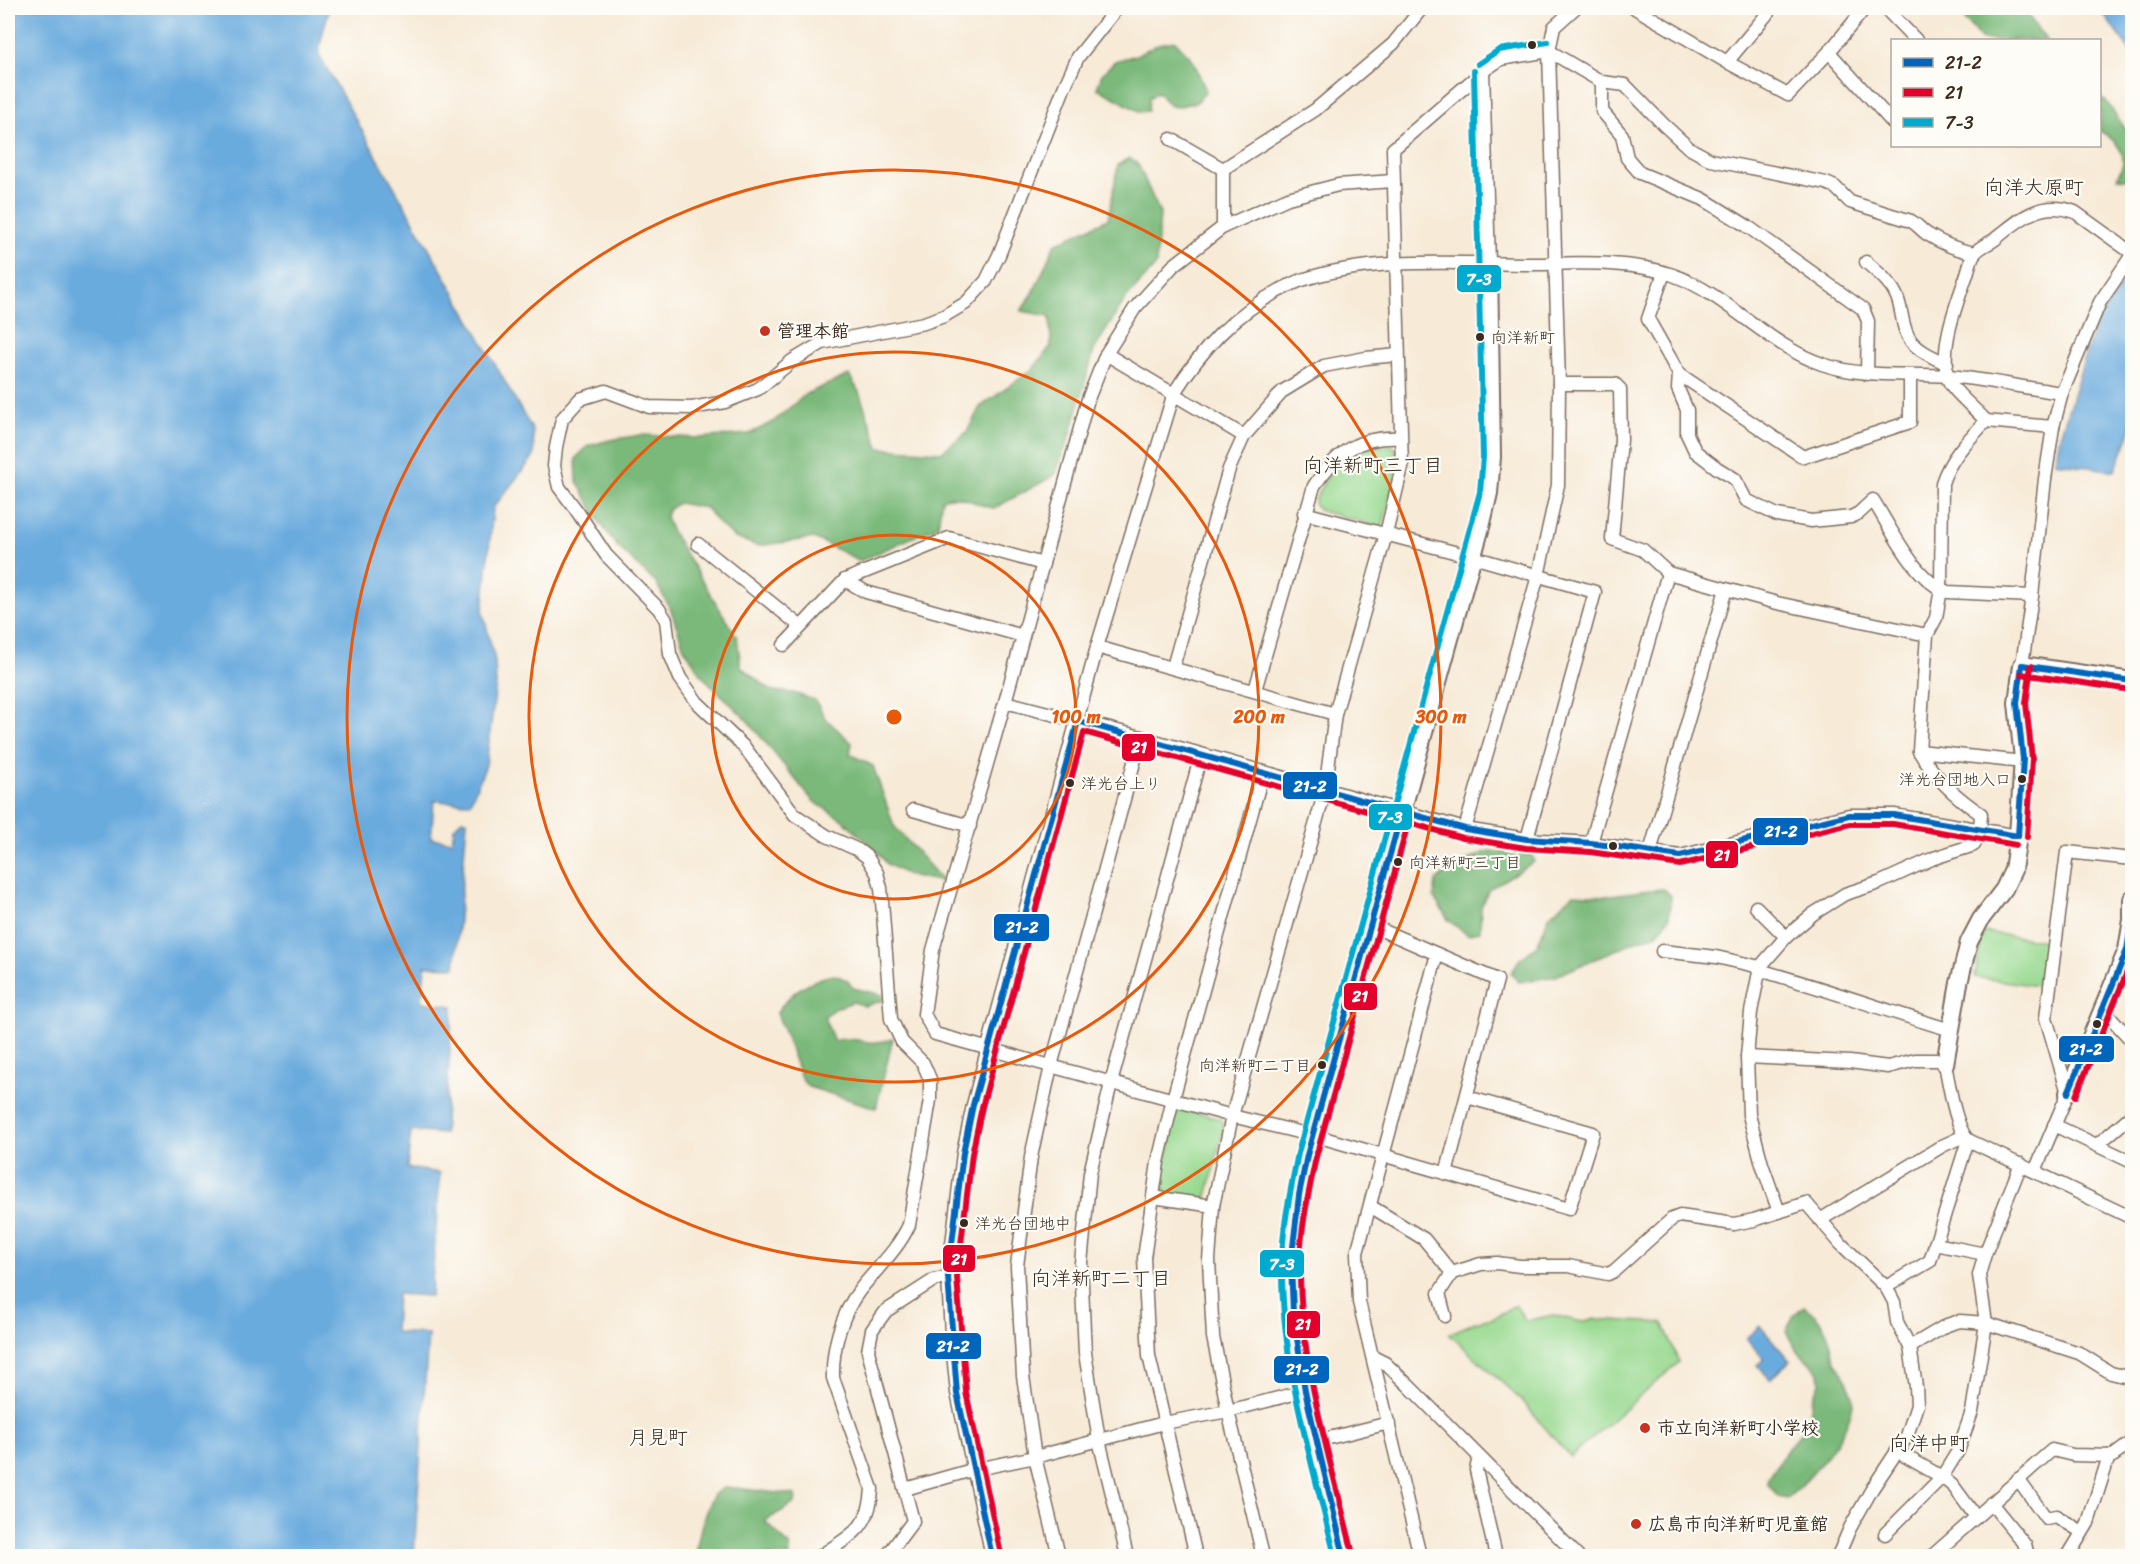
<svg xmlns="http://www.w3.org/2000/svg" width="2140" height="1564" viewBox="0 0 2140 1564" font-family="Sriracha,'Klee One',sans-serif">
<rect width="100%" height="100%" fill="#fdfcf7"/>
<filter id="ink" filterUnits="userSpaceOnUse"><feTurbulence type="fractalNoise" baseFrequency=".0167" numOctaves="2"/><feDisplacementMap in="SourceGraphic" scale="12" xChannelSelector="R" yChannelSelector="G"/><feConvolveMatrix kernelMatrix="1 2 1 2 8 2 1 2 1" color-interpolation-filters="sRGB"/></filter>
<filter id="wash" filterUnits="userSpaceOnUse"><feTurbulence type="fractalNoise" baseFrequency=".008" numOctaves="4" result="noise"/><feDisplacementMap in="SourceGraphic" scale="24" xChannelSelector="R" yChannelSelector="G"/><feGaussianBlur stdDeviation="1.35" result="paint"/><feColorMatrix in="noise" values="0 0 0 0 0 0 0 0 0 0 0 0 0 0 0 0 0 1.4 0 .05"/><feComposite in="paint" operator="in"/></filter>
<g filter="url(#wash)">
<rect width="100%" height="100%" fill="#f7ead7"/>
<g fill="#98d990" stroke="#6a8257" stroke-width="1.5">
<path d="M1391 445 1396 449V476L1383 524 1380 527 1318 510 1314 503C1329 465 1349 446 1391 445Z"/>
<path d="M1985 932 2045 941 2038 986 1975 977 1981 939Z"/>
<path d="M1183 1108 1220 1119 1224 1125 1207 1197 1203 1200 1164 1196 1159 1190 1176 1113Z"/>
<path d="M1515 1305 1526 1321 1553 1315 1582 1322 1592 1319 1663 1323 1679 1362 1570 1457 1521 1400 1449 1334 1475 1322 1493 1318Z"/>
</g>
<g fill="#7ab97a" stroke="#5a724c" stroke-width="1.5">
<path d="M1955 8H2030L2027 14 2046 40H1982Z"/>
<path d="M1175 41 1193 60 1206 91 1197 102 1176 107 1169 105 1158 92 1149 98 1148 111 1140 112 1097 88 1102 74 1115 61 1137 55 1158 44Z"/>
<path d="M2100 99 2106 101 2132 138V180L2117 178C2119 173 2122 168 2123 163 2125 149 2111 137 2100 131Z"/>
<path d="M1129 158 1138 164 1160 214 1156 265 1124 301 1094 350 1070 436 1055 475 995 508C976 507 962 491 942 499L938 526 860 561 814 538 758 546 735 538 716 521 706 508 678 503 668 510 666 517 672 532 737 637 741 667 772 691 793 693 815 700 825 718 852 743 850 754 873 766 894 826 944 882 908 875 887 864 877 851 843 820 813 801 747 720 704 678 684 648 671 610 656 583 617 546 601 524 577 481 576 458 588 446 610 440 641 435 698 438 749 434 773 422 806 394 849 375 859 392 879 448 941 452 967 432 980 407 1033 369 1051 346 1050 316 1021 311 1033 293 1055 244 1108 219 1118 165Z"/>
<path d="M1488 851 1532 855 1534 862 1489 889 1481 907 1480 931 1468 935 1449 921 1434 898 1436 881 1453 867Z"/>
<path d="M1664 889 1671 896 1669 918 1657 934 1636 941 1556 976 1519 982 1511 973 1519 960 1537 946 1549 916 1574 894 1604 896 1641 891Z"/>
<path d="M835 975 847 980 853 988 882 995 884 1000 865 1006 853 1002 835 1008 824 1017 834 1041C856 1034 870 1049 893 1038L876 1108 809 1087 802 1080 777 1013C790 992 811 978 835 975Z"/>
<path d="M1804 1306C1816 1315 1825 1324 1829 1339 1832 1346 1832 1354 1835 1361 1841 1373 1852 1386 1853 1399 1854 1429 1810 1480 1787 1498L1778 1496 1767 1483 1768 1478 1791 1444 1807 1426 1813 1399 1820 1383 1819 1372 1796 1349 1786 1332 1794 1315Z"/>
<path d="M726 1487 796 1495 795 1503 765 1521 789 1545 790 1556H742L733 1553V1556H696C697 1542 705 1506 714 1495 717 1491 722 1489 726 1487Z"/>
</g>
<g fill="#6aabde" stroke="#526a7e" stroke-width="1.5">
<path d="M8 8H329L318 53 533 431 534 456 493 508 483 612 495 661 496 684 486 765 470 803 434 801 431 838 452 841 454 828 462 819 467 820 455 967 425 966 422 1002 453 1006 444 1134 411 1131 407 1168 440 1173 431 1296 397 1294 395 1332 428 1334 414 1556H8Z"/>
<path d="M2099 8H2132V54Z"/>
<path d="M2132 267V426L2115 471 2055 462 2060 436 2095 325Z"/>
<path d="M1760 1326 1790 1361 1770 1379 1757 1365 1764 1359 1746 1338Z"/>
</g>
</g>
<g filter="url(#ink)">
<g fill="none" stroke-linecap="round" stroke-linejoin="round">
<g stroke="#7d6d5f" stroke-width="15">
<g id="street">
<path d="M1635 8 1727 62 1788 95 1829 52 1865 8"/>
<path d="M1885 8 1916 40"/>
<path d="M1829 52 1892 122"/>
<path d="M1727 62 1768 13"/>
<path d="M1483 71 1489 263"/>
<path d="M1602 82 1625 85 1664 125 1689 148 1711 160 1826 183 1835 187 1850 202 1911 221C1918 225 1921 230 1927 234 1941 243 1958 250 1974 253"/>
<path d="M1171 139 1223 169"/>
<path d="M1393 181 1338 185 1288 198 1223 227 1173 266 1135 308 1106 354 1088 399 1005 702 933 950 924 1014 935 1034 1232 1116 1327 1139 1569 1209 1593 1133 1467 1097"/>
<path d="M1223 227V169L1315 110 1393 44 1422 8"/>
<path d="M1866 262C1877 272 1891 282 1897 297 1903 311 1901 328 1911 341 1920 352 1935 358 1947 364"/>
<path d="M1664 273 1648 319 1679 374 1803 457 1910 422V377"/>
<path d="M1106 354 1244 436"/>
<path d="M1679 374 1678 389 1687 410V434L1695 451 1717 468 1735 479 1746 500 1777 515 1811 521 1851 517 1859 513 1873 500C1891 528 1915 581 1948 592L2032 596"/>
<path d="M1559 384H1615L1620 389 1621 440 1612 539 1643 550 1668 573 1777 603 1927 635"/>
<path d="M1986 421C1976 409 1950 390 1947 376 1941 342 1956 306 1967 274 1969 268 1971 257 1975 253 1979 247 1988 244 1994 240 2018 220 2041 199 2075 212L2132 253"/>
<path d="M1304 513 1473 557 1595 592 1527 839"/>
<path d="M698 544 800 626"/>
<path d="M845 580 866 592 1023 636"/>
<path d="M784 645 845 580 949 538 1043 564"/>
<path d="M1097 647 1335 714"/>
<path d="M2022 665 2032 596 2045 479 2053 427 2062 393 2100 302 2132 255"/>
<path d="M1173 667 1229 469 1244 436 1283 391 1324 366 1366 358 1398 355"/>
<path d="M1255 690 1314 486C1337 452 1358 436 1400 438"/>
<path d="M1005 702 1141 737 1465 829 1527 839 1591 843 1680 856 1849 815H1894L2018 836"/>
<path d="M1919 751 2023 762"/>
<path d="M913 810 970 826"/>
<path d="M1465 829 1538 576 1558 485 1559 384 1549 51 1554 27 1575 8"/>
<path d="M1591 843 1668 573"/>
<path d="M1650 852 1726 589"/>
<path d="M1756 907 1786 937"/>
<path d="M1370 925 1497 980 1446 1174"/>
<path d="M1662 951 1716 957 1760 967"/>
<path d="M1759 970C1824 988 1886 1011 1951 1030"/>
<path d="M2103 1009 2132 1041"/>
<path d="M1747 1057 1850 1062 1888 1067 1915 1060H1946"/>
<path d="M1945 1064C1949 1083 1955 1127 1968 1140L2132 1218"/>
<path d="M2054 1125 2132 1162"/>
<path d="M2097 1145 2132 1115"/>
<path d="M2035 1171 2068 1093 2046 1018 2067 852 2132 859"/>
<path d="M1153 1197 1213 1206"/>
<path d="M1370 1206 1424 1239 1452 1273 1439 1293 1445 1316"/>
<path d="M1779 1212 1762 1164 1749 1115 1747 1057 1751 1012 1760 967 1786 937 1813 914 1845 894 1879 883 1934 858 1974 845 1980 830 1981 814C1957 798 1934 777 1919 751L1927 635 1936 618 1941 589 1942 483C1950 458 1968 440 1986 421L2053 427"/>
<path d="M1820 1220 1942 1146 1964 1136"/>
<path d="M1935 1244 1985 1254"/>
<path d="M1452 1273 1481 1264 1497 1263 1520 1266H1568L1608 1274 1614 1271 1672 1219 1680 1216 1734 1224 1754 1220 1806 1203 1841 1244 1886 1287 1894 1302 1897 1322 1910 1347 1916 1387 1917 1405 1907 1436 1872 1489 1850 1528 1838 1556"/>
<path d="M1886 1287 1930 1261 1968 1140"/>
<path d="M1910 1347 1947 1325 1960 1321 1986 1323 2079 1353 2111 1373 2132 1378"/>
<path d="M1373 1357 1385 1363 1408 1385 1578 1556"/>
<path d="M1317 1441 1389 1423"/>
<path d="M1898 1452 1942 1477 1954 1487 1976 1517"/>
<path d="M1479 1457 1476 1470 1496 1556"/>
<path d="M2018 1479 2046 1518 2056 1516 2082 1532"/>
<path d="M905 1489 972 1470 1035 1457 1164 1423 1228 1411 1305 1391"/>
<path d="M1991 1503 2025 1545 2028 1556"/>
<path d="M1885 1534 1942 1477 1958 1451 1972 1412 1986 1323 1979 1275 1985 1254 2021 1164"/>
<path d="M820 1556C850 1536 870 1529 872 1489L833 1378C832 1349 841 1315 859 1291 876 1269 897 1251 909 1225L930 1100V1079L923 1063 902 1042 891 1019 881 888 877 873 867 857 858 850 827 836 795 815 745 748 697 702 680 678 670 654 666 620 659 609 606 555 577 511 559 487 554 466 556 447 562 419 580 399 606 391 649 407 692 408 725 402 758 389 792 361 822 343 924 323 944 316 966 303 986 281 999 255 1064 88 1078 57 1117 8"/>
<path d="M887 1556 913 1521 868 1351 872 1330 886 1311 934 1280 948 1277"/>
<path d="M992 1556 957 1393 951 1334 948 1277 963 1153 973 1105 988 1047 1097 647 1174 393C1202 349 1233 315 1280 290 1287 287 1295 282 1302 280 1372 257 1451 263 1524 264 1571 264 1628 259 1673 275 1728 295 1767 345 1822 364 1863 378 1905 373 1947 376 1986 379 2024 388 2062 393"/>
<path d="M1059 1556 1035 1457 1023 1376 1017 1266 1031 1157 1051 1066 1141 737"/>
<path d="M1127 1556 1099 1440 1085 1353 1081 1263 1090 1173 1111 1083 1201 755"/>
<path d="M1196 1556 1149 1356 1144 1258 1158 1162 1173 1099 1263 772"/>
<path d="M1263 1556 1228 1411 1213 1337 1209 1260 1213 1206 1232 1116 1325 791 1335 714 1386 534 1402 467 1393 149 1483 71 1501 59 1549 51 1602 82V111L1622 135 1627 158 1640 173 1703 199 1747 226 1863 309 1868 321 1867 374"/>
<path d="M1420 1556 1359 1302 1357 1253 1437 954"/>
<path d="M1932 1556 2052 1450 2073 1455 2113 1456 2132 1442"/>
<path d="M2068 1556 2088 1523 2109 1456"/>
</g>
</g>
<g stroke="#7d6d5f" stroke-width="20">
<g id="secondary">
<path d="M2132 899V916"/>
<path d="M1945 1064 1959 983 1969 942 1981 919 2004 889 2013 870 2018 836 2023 759 2017 703 2022 665 2132 681"/>
<path d="M2068 1093 2127 950 2132 920"/>
<path d="M1344 1556 1305 1391 1293 1312 1291 1264 1299 1195 1307 1155 1482 523 1489 493 1492 457 1489 263"/>
</g>
</g>
<use href="#street" stroke="#fff" stroke-width="12"/>
<use href="#secondary" stroke="#fff" stroke-width="16"/>
<g stroke="#fdfcf7" stroke-width="10">
<g id="bus-1">
<path d="M2022 665 2132 681"/>
<path d="M1078 721 1465 829 1527 839 1591 843 1680 856 1849 815H1894L2018 836"/>
<path d="M2018 836 2023 759 2017 703 2022 665"/>
<path d="M2068 1093 2127 950 2132 920"/>
<path d="M992 1556 957 1393 948 1277 963 1153 973 1105 1078 721"/>
<path d="M1344 1556 1305 1391 1293 1312 1291 1264 1299 1195 1307 1155 1402 811"/>
</g>
</g>
<g stroke="#fdfcf7" stroke-width="10">
<g id="bus-2">
<path d="M2021 674 2131 690"/>
<path d="M2027 837 2032 759 2026 703 2031 666"/>
<path d="M2076 1096 2132 960"/>
<path d="M1001 1554 966 1392 957 1277 972 1154 982 1107 1084 732 1463 838 1526 848 1590 852 1680 865 1850 824H1893L2016 845"/>
<path d="M1353 1554C1331 1461 1299 1362 1300 1266 1300 1230 1309 1192 1316 1157L1411 813"/>
</g>
</g>
<g stroke="#fdfcf7" stroke-width="10">
<g id="bus-3">
<path d="M1478 64 1499 50 1548 42"/>
<path d="M1335 1556C1312 1462 1281 1364 1282 1265 1282 1228 1291 1189 1298 1153L1480 492 1483 457 1474 71"/>
</g>
</g>
<use href="#bus-1" stroke="#0065bd" stroke-width="6"/>
<use href="#bus-2" stroke="#e4002b" stroke-width="6"/>
<use href="#bus-3" stroke="#00a9ce" stroke-width="6"/>
</g>
</g>
<g fill="none" stroke="#e8590c" stroke-width="3">
<circle cx="894" cy="717" r="182"/>
<circle cx="894" cy="717" r="365"/>
<circle cx="894" cy="717" r="547"/>
</g>
<g fill="#3b2a1e" stroke="#fdfcf7" stroke-width="2">
<circle cx="1532" cy="45" r="5"/>
<circle cx="1480" cy="337" r="5"/>
<circle cx="2022" cy="779" r="5"/>
<circle cx="1070" cy="783" r="5"/>
<circle cx="1613" cy="846" r="5"/>
<circle cx="1398" cy="862" r="5"/>
<circle cx="2097" cy="1024" r="5"/>
<circle cx="1322" cy="1065" r="5"/>
<circle cx="964" cy="1223" r="5"/>
</g>
<g fill="#c8321e" stroke="#fdfcf7" stroke-width="2">
<circle cx="765" cy="331" r="6"/>
<circle cx="1645" cy="1428" r="6"/>
<circle cx="1636" cy="1524" r="6"/>
</g>
<g text-anchor="middle" stroke-width="4.5" stroke-linejoin="round" paint-order="stroke">
<g font-size="16" fill="#3b2a1e" stroke="#fdfcf7" text-anchor="start">
<text x="1491" y="343">向洋新町</text>
<text x="2011" y="785" text-anchor="end">洋光台団地入口</text>
<text x="1081" y="789">洋光台上り</text>
<text x="1409" y="868">向洋新町三丁目</text>
<text x="1311" y="1071" text-anchor="end">向洋新町二丁目</text>
<text x="975" y="1229">洋光台団地中</text>
</g>
<g font-size="18" font-weight="bold" fill="#3b2a1e" stroke="#fdfcf7" text-anchor="start">
<text x="777" y="337">管理本館</text>
<text x="1657" y="1434">市立向洋新町小学校</text>
<text x="1648" y="1530">広島市向洋新町児童館</text>
</g>
<g font-size="20" fill="#3b2a1e" stroke="#fdfcf7">
<text x="2034" y="194">向洋大原町</text>
<text x="1373" y="472">向洋新町三丁目</text>
<text x="1101" y="1285">向洋新町二丁目</text>
<text x="658" y="1444">月見町</text>
<text x="1929" y="1450">向洋中町</text>
</g>
</g>
<circle cx="894" cy="717" r="9" fill="#e8590c" stroke="#fdfcf7" stroke-width="3"/>
<g font-size="18" text-anchor="middle" font-weight="bold" fill="#e8590c" stroke="#fdfcf7" stroke-width="4.5" stroke-linejoin="round" paint-order="stroke">
<text x="1076" y="723">100 m</text>
<text x="1259" y="723">200 m</text>
<text x="1441" y="723">300 m</text>
</g>
<g stroke="#fdfcf7" stroke-width="2">
<rect x="1456" y="264" width="46" height="29" rx="6" fill="#00a9ce"/>
<rect x="1121" y="733" width="35" height="29" rx="6" fill="#e4002b"/>
<rect x="1282" y="771" width="56" height="29" rx="6" fill="#0065bd"/>
<rect x="1368" y="803" width="45" height="28" rx="6" fill="#00a9ce"/>
<rect x="1752" y="817" width="57" height="29" rx="6" fill="#0065bd"/>
<rect x="1705" y="840" width="34" height="29" rx="6" fill="#e4002b"/>
<rect x="993" y="913" width="57" height="29" rx="6" fill="#0065bd"/>
<rect x="1343" y="982" width="35" height="29" rx="6" fill="#e4002b"/>
<rect x="2058" y="1035" width="57" height="28" rx="6" fill="#0065bd"/>
<rect x="942" y="1244" width="34" height="29" rx="6" fill="#e4002b"/>
<rect x="1259" y="1249" width="46" height="29" rx="6" fill="#00a9ce"/>
<rect x="1286" y="1310" width="35" height="29" rx="6" fill="#e4002b"/>
<rect x="925" y="1332" width="57" height="28" rx="6" fill="#0065bd"/>
<rect x="1273" y="1355" width="57" height="29" rx="6" fill="#0065bd"/>
</g>
<g font-size="16" text-anchor="middle" font-weight="bold" fill="#fff">
<text x="1479" y="285">7-3</text>
<text x="1139" y="753">21</text>
<text x="1310" y="792">21-2</text>
<text x="1390" y="823">7-3</text>
<text x="1781" y="837">21-2</text>
<text x="1722" y="861">21</text>
<text x="1022" y="933">21-2</text>
<text x="1360" y="1002">21</text>
<text x="2086" y="1055">21-2</text>
<text x="959" y="1265">21</text>
<text x="1282" y="1270">7-3</text>
<text x="1303" y="1330">21</text>
<text x="953" y="1352">21-2</text>
<text x="1302" y="1375">21-2</text>
</g>
<rect width="2140" height="1564" fill="none" stroke="#fdfcf7" stroke-width="30"/>
<rect x="1891" y="39" width="210" height="108" fill="#fdfcf7" stroke="#afa8a0" stroke-width="1.5"/>
<rect x="1903" y="58" width="30" height="9" fill="#0065bd" stroke="#afa8a0" stroke-width="1.5"/>
<text x="1945" y="69" font-size="18" fill="#3b2a1e">21-2</text>
<rect x="1903" y="88" width="30" height="9" fill="#e4002b" stroke="#afa8a0" stroke-width="1.5"/>
<text x="1945" y="99" font-size="18" fill="#3b2a1e">21</text>
<rect x="1903" y="118" width="30" height="9" fill="#00a9ce" stroke="#afa8a0" stroke-width="1.5"/>
<text x="1945" y="129" font-size="18" fill="#3b2a1e">7-3</text>
</svg>
